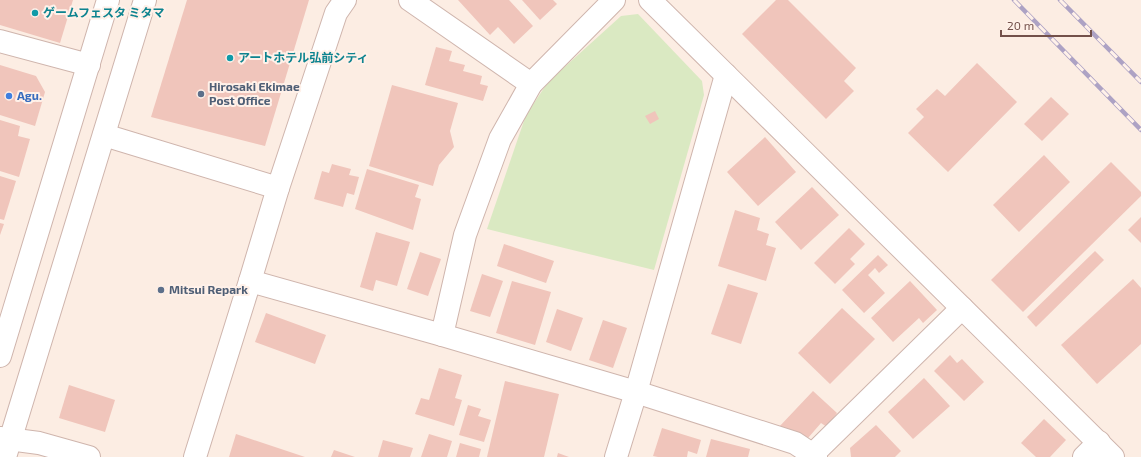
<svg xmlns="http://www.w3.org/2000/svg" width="1141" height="457" viewBox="0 0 1141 457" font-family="'Exo 2','Noto Sans JP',sans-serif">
<rect width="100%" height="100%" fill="#fcede3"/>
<path fill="#dae9c2" d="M638 14 702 81 704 95 654 270 487 229 526 115 548 82 621 16Z"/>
<g fill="#f0c5bb">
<path d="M0 0H73L60 43 0 25Z"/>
<path d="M187 0H309L265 146 151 117Z"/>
<path d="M458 0H509L533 26 514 44 498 27 490 35Z"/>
<path d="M522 0H553L557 4 540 20Z"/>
<path d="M776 0H788L856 68 844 81 854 91 826 119 742 34Z"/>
<path d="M436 47 452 51 449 61 465 65 463 71 482 76 480 84 488 86 483 101 425 85Z"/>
<path d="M977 63 1017 102 948 172 908 133 924 117 916 109 937 89 945 96Z"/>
<path d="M0 65 36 76 45 92 35 126 0 115Z"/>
<path d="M392 85 458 103 450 131 454 147 439 165 433 186 369 166Z"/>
<path d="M1051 97 1069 114 1042 141 1024 124Z"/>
<path d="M655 111 659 119 650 124 645 116Z"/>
<path d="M0 120 20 126 18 136 30 139 19 177 0 171Z"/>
<path d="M765 137 796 172 758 206 727 172Z"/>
<path d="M1044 155 1070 182 1019 232 993 205Z"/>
<path d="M1111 162 1141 192V196L1023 312 991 280Z"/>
<path d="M332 164 351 169 349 175 359 177 354 195 347 193 343 207 314 199 322 171 329 173Z"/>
<path d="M367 169 419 185 415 197 421 199 413 230 355 209Z"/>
<path d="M0 176 16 181 4 220 0 219Z"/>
<path d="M812 187 839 215 801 250 775 222Z"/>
<path d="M735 210 760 218 757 230 769 234 766 245 776 248 766 281 718 266Z"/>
<path d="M1141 217V243L1128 230Z"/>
<path d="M0 223 4 224 0 235Z"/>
<path d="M849 228 865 244 850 259 855 264 835 284 814 263Z"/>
<path d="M376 232 410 242 397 286 376 280 373 291 360 287Z"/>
<path d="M504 244 554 261 546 283 497 266Z"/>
<path d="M1095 251 1104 260 1036 327 1027 317Z"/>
<path d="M420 252 441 259 428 296 407 289Z"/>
<path d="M878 255 888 265 879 273 875 268 868 275 885 293 864 313 842 290Z"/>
<path d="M482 274 503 281 490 317 470 311Z"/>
<path d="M1133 279 1141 288V344L1097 384 1061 345Z"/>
<path d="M512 281 551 292 535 345 496 333Z"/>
<path d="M910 281 937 310 923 323 919 318 893 342 871 318Z"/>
<path d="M728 284 758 293 741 344 711 334Z"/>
<path d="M842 308 875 339 830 384 798 353Z"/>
<path d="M557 309 583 318 571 351 546 342Z"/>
<path d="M266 313 326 335 315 364 255 342Z"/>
<path d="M603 320 627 328 613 368 589 360Z"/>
<path d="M950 355 957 363 962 359 984 382 964 401 934 371Z"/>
<path d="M439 368 462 375 455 398 462 400 454 426 415 414 421 398 429 400Z"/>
<path d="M924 378 950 406 913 439 888 412Z"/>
<path d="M505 381 559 394 544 457H487Z"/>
<path d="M69 385 115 400 105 432 59 418Z"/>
<path d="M813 391 837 413 827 427 821 423 808 438 778 428Z"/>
<path d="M468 405 481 409 478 416 491 420 484 442 459 435Z"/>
<path d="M1044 419 1066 440 1050 457H1036L1021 443Z"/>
<path d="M876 425 901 451 895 457H851L850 448Z"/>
<path d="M662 428 701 440 697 454 688 451 687 457H658L653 456Z"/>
<path d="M236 434 305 457H229Z"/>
<path d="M429 434 452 441 447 457H421Z"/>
<path d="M711 439 750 449 748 457H706Z"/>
<path d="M383 440 413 448 410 457H378Z"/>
<path d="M460 443 481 449 479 457H456Z"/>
<path d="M334 450 355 457H331Z"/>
<path d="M558 453 569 457H557Z"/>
</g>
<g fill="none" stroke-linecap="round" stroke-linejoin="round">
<g stroke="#cfb5ad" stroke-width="24">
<g id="minor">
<path d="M410 0 531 84"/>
<path d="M650 0 1113 457"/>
<path d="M0 41 89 65"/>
<path d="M104 135 278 188"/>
<path d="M250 281 442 335 636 392 795 443 816 457"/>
<path d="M442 335 465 235 500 139 531 84 614 0"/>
<path d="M0 356 108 0"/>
<path d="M0 438 39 443 89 457"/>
<path d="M812 455 962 308"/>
<path d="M5 457 145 0"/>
<path d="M195 457 250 281 278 188 336 13 345 0"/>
<path d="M616 457 636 392 726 75"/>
<path d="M1084 457 1099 442"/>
</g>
</g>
<use href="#minor" stroke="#fff" stroke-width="22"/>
<g stroke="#ada2c4" stroke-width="4.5">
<g id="rail">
<path d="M1014 0 1141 130"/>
<path d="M1060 0 1141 82"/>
</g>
</g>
<use href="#rail" stroke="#fff1e9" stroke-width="3" stroke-dasharray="9" stroke-linecap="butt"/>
</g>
<g fill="#0f9aa8" stroke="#fff1e9" stroke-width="1.5">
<circle cx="35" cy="13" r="4"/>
<circle cx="230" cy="58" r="4"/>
</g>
<g fill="#5c6f8a" stroke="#fff1e9" stroke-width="1.5">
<circle cx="201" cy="94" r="4"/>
<circle cx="161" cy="290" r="4"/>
</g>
<circle fill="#3f7fe0" stroke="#fff1e9" stroke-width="1.5" cx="9" cy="96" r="4"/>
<g text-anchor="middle" stroke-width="4" stroke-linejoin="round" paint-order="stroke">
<g font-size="12" font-weight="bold" fill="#0d838f" stroke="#fff1e9" text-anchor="start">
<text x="43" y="17">ゲームフェスタ ミタマ</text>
<text x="238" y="62">アートホテル弘前シティ</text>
</g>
<g font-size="12" font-weight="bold" fill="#4e5e75" stroke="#fff1e9" text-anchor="start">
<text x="209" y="91">Hirosaki Ekimae<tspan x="209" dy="14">Post Office</tspan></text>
<text x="169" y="294">Mitsui Repark</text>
</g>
<g font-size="12" font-weight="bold" fill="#366cbe" stroke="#fff1e9" text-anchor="start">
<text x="17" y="100">Agu.</text>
</g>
</g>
<path d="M1001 30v6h90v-6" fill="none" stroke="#73504a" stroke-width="2"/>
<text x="1007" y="30" font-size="12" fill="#73504a" stroke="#fff1e9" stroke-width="3" paint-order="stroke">20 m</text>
</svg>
